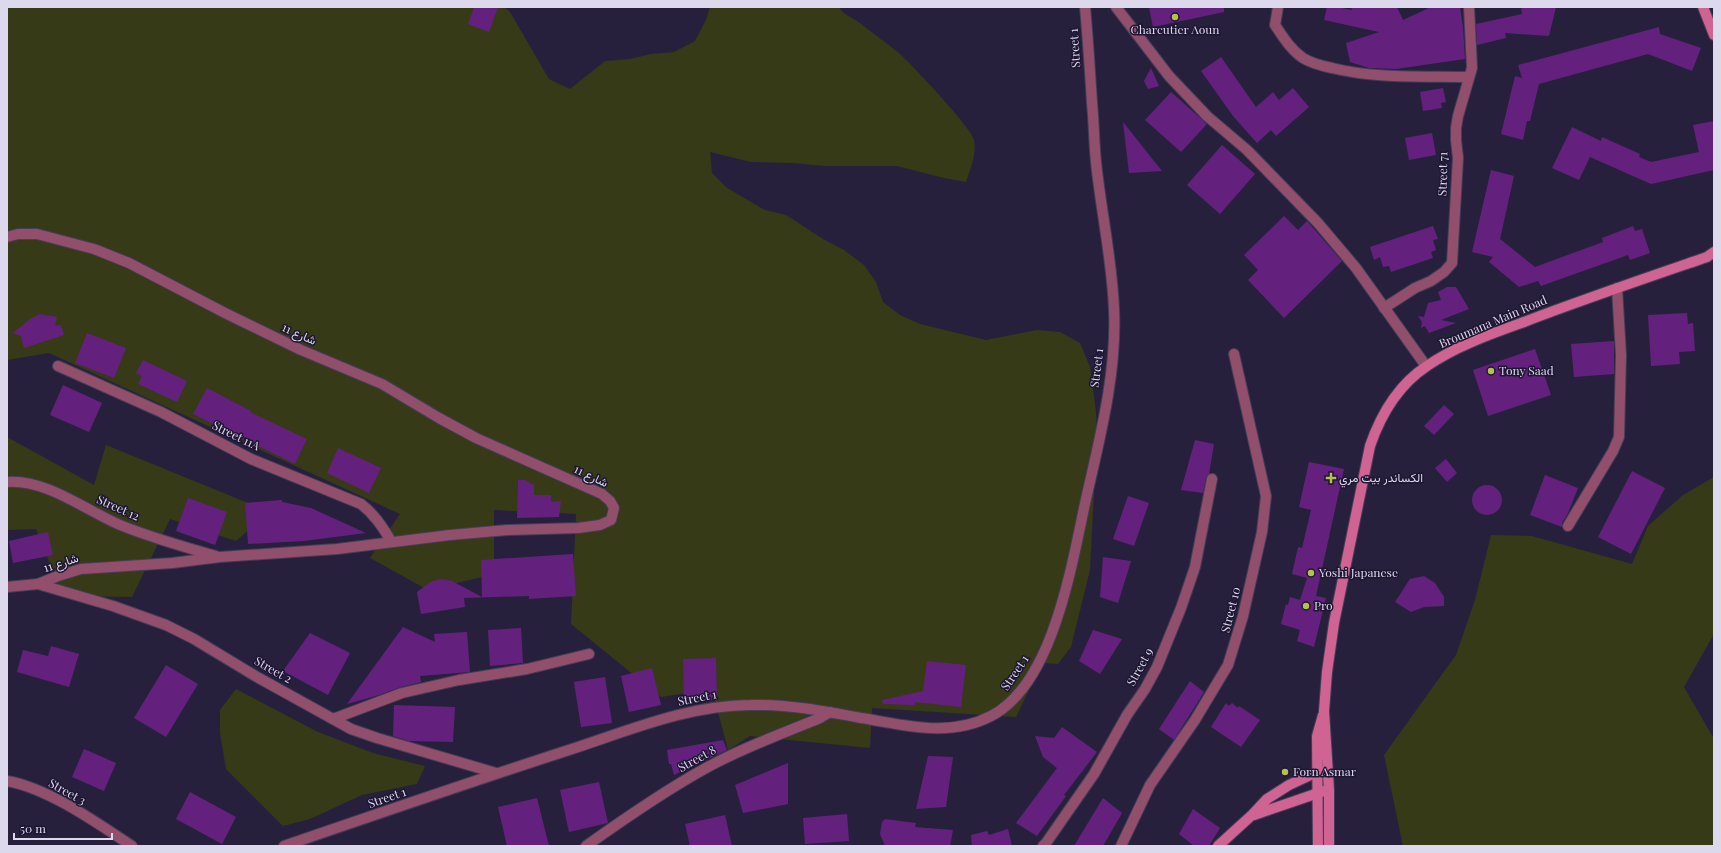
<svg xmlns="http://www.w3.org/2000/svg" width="1721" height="853" viewBox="0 0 1721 853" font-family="'Playfair Display',Vazirmatn,serif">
<rect width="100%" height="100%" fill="#27203d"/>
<g fill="#363a17">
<path d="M7 7H504L510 12 549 79 570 89 605 61 630 59 651 54 674 52 695 41 706 20 710 7H839C845 17 857 19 865 27 876 36 888 44 899 53 911 64 972 128 974 140 977 154 970 169 966 182L944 178 897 166H825L793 163 751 162 710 152 712 173 727 188 765 210 786 215 823 239 844 250 864 265 876 282 883 302 900 315 920 324 986 340 1037 330 1060 332 1080 343 1090 367 1096 412 1097 433 1090 570 1071 647 1058 664 1042 663 1016 717 872 708 870 748 750 736 728 750 712 689 661 697 571 624 576 514 494 510V574L428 590 370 558 400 514 49 353 7 360Z"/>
<path d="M7 437 94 485 106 445 270 512 236 541 170 519 132 597 63 596 36 529 7 530Z"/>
<path d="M1714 477V634L1684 687 1714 739V846H1403L1384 755 1456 655 1475 600 1491 535 1532 536 1632 564 1648 526 1683 495Z"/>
<path d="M236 689 318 732 373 753 425 766 417 784 362 795 310 819 283 826 226 769 220 733V710Z"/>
</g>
<g fill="#63217d">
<path d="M474 7H498L489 32 468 24Z"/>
<path d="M1149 7H1224V12L1153 27Z"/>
<path d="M1327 7H1337L1352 10 1351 7H1397L1403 20 1431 7H1460L1463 27 1465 59 1396 69 1369 68 1350 62 1346 43 1379 32 1324 20Z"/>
<path d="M1521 7H1556L1549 36 1505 33 1506 38 1477 45 1476 24 1522 14Z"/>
<path d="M1659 27 1660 34 1701 48 1692 71 1648 54 1539 84 1530 121H1527L1523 140 1501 134 1515 76 1522 78 1518 65Z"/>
<path d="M1221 57 1256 107 1273 92 1279 100 1293 88 1309 107 1276 136 1271 130 1257 143 1233 116 1201 71Z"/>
<path d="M1151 68 1159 86 1148 89 1144 81Z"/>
<path d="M1443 88 1446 102 1441 103 1442 108 1423 111 1420 92Z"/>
<path d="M1171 92 1207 124 1181 152 1145 120Z"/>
<path d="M1714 121V170L1651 184 1590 157 1579 180 1552 168 1572 127 1601 141 1602 137 1640 154 1639 157 1651 162 1699 152 1693 125Z"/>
<path d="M1123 122 1162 171 1129 173Z"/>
<path d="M1432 133 1436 155 1409 160 1405 138Z"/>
<path d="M1222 145 1255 174 1220 214 1187 185Z"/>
<path d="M1491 170 1514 176 1500 239 1535 267 1603 242 1602 238 1633 226 1635 231 1642 229 1650 253 1630 260 1628 255 1541 286 1538 281 1519 287 1489 262 1493 257 1472 252Z"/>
<path d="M1284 216 1298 230 1307 221 1342 261 1284 318 1248 280 1258 270 1244 255Z"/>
<path d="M1433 226 1438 239 1433 240 1436 250 1431 252 1433 258 1391 272 1389 266 1383 267 1380 257 1374 260 1370 247Z"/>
<path d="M1447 287H1456L1469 309 1441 320 1456 323 1429 333 1425 326 1421 328 1422 322 1418 316 1424 317 1428 303 1441 300 1438 292Z"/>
<path d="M1687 313 1688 324 1693 323 1695 351 1679 352 1680 364 1651 366 1648 315Z"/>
<path d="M40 314 57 317 55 326 61 325 64 335 24 348 21 336 13 333 30 319Z"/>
<path d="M87 333 126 348 114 378 75 363Z"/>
<path d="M1614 341V374L1574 377 1571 344Z"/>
<path d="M1535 349 1551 395 1488 416 1473 370Z"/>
<path d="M143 360 187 381 177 402 138 384 142 376 136 373Z"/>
<path d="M63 385 102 403 89 432 50 415Z"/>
<path d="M207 388 251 411 250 412 307 439 295 464 193 414Z"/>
<path d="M1444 405 1454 414 1434 435 1424 426Z"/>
<path d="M1195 440 1214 444 1209 474 1206 478 1203 493 1181 490Z"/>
<path d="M338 448 381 468 369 493 327 473Z"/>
<path d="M1446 459 1457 473 1447 482 1435 468Z"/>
<path d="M1309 462 1344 469 1316 596 1326 598 1314 647 1297 641 1300 630 1281 624 1286 604 1288 605 1290 597 1300 600 1307 578 1292 574 1298 547 1302 548 1311 510 1299 507Z"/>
<path d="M1632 471 1665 488 1631 554 1598 537Z"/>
<path d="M1545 475 1578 488 1568 513 1562 523V527L1530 515Z"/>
<path d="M518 480H525L534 485V495H551V502L561 501 559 517 517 518Z"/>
<circle cx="1487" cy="500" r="15"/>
<path d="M1128 496 1149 503 1134 546 1113 539Z"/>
<path d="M188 498 227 512 215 545 176 531Z"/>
<path d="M282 500V502L311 508 366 533 304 541 248 544 245 503Z"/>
<path d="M48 532 53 555 13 563 9 541Z"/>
<path d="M573 554 576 596 529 599V596L464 598 465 607 421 614 417 592 432 581 442 579 452 581 482 597 481 560Z"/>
<path d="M1103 557 1131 561 1118 603 1100 597Z"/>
<path d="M1424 576 1435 583 1444 597V606L1424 607 1411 612 1395 602 1410 579Z"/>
<path d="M403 627 435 642 434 634 467 632 470 672 420 676 421 682 401 687 376 696 347 704Z"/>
<path d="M521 628 523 663 490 666 488 630Z"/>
<path d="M1093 630 1122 639 1100 674 1079 661Z"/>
<path d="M310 633 350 653 328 695 283 671Z"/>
<path d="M51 646 79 654 69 687 17 672 23 650 48 656Z"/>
<path d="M716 658 717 700 684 701 683 659Z"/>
<path d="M927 661 966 665 961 707 915 702V705L883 704 882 700 923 691Z"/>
<path d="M166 665 198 684 166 737 134 718Z"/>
<path d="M652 668 661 705 629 712 621 676Z"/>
<path d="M605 677 612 723 581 727 574 682Z"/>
<path d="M1190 681 1204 692 1174 740 1159 729Z"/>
<path d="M1226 703 1229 706 1232 703 1238 708 1239 706 1260 720 1241 747 1211 727Z"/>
<path d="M394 705 455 707 453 742 409 741 393 736Z"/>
<path d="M1062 727 1097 752 1064 795 1066 796 1037 836 1016 823 1057 768 1043 757 1035 736 1054 738Z"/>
<path d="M723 740 727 750 674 775 671 764H669L667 750Z"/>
<path d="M84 749 116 763 104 791 72 777Z"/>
<path d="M928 756 953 757 946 807 916 809Z"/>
<path d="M788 763V804L743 813 735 785Z"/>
<path d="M599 782 608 823 569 832 560 790Z"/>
<path d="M190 792 236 817 222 844 176 819Z"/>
<path d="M537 798 549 846H507L498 807Z"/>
<path d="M1103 798 1122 813 1103 846H1074Z"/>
<path d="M1193 809 1220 828 1209 846H1194L1179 834Z"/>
<path d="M847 814 849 841 805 844 803 818Z"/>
<path d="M725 815 732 846H690L685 824Z"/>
<path d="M885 819 916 823 915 827 953 830 950 846H885L880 834 882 822Z"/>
<path d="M1008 829 1012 846H972L971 835 987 831 989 835Z"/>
</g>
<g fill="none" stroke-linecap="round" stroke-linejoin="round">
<g stroke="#443e59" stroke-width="12">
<g id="minor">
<path d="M1116 7 1169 76 1207 116 1247 150 1318 223 1356 268 1426 366"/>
<path d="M1278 7 1275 25C1283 37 1291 50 1303 58 1311 63 1322 66 1332 68 1376 79 1423 76 1469 77"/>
<path d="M7 237 18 234H37L94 249 129 263 225 313 301 350 382 384 439 418 476 438 602 494 610 501 614 508 611 520 600 525 578 528 507 530 450 535 337 549 220 557 172 563 81 569 58 576 38 584 7 587"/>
<path d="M1384 308 1415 288 1431 281 1444 272 1452 263 1458 158 1456 140V128L1458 116 1472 68 1469 7"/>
<path d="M58 366 161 412 251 459 361 504C374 514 382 526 391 541"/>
<path d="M7 482C46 479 85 510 120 525 152 538 184 547 216 556"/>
<path d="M1568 526 1613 451 1619 437 1621 355 1617 288"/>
<path d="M38 584 113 606 166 625 194 639 257 677 351 729 377 738 496 773"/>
<path d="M333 719 402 693 459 680 527 669 589 654"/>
<path d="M7 781C48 788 97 823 132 846"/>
<path d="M284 846C380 813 476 780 572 749 630 730 689 705 751 705 787 704 825 711 861 718 905 725 949 738 991 716 1054 684 1072 562 1086 499 1100 437 1117 373 1114 309 1112 259 1101 211 1096 162 1094 143 1094 123 1092 103 1090 71 1088 39 1085 7"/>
<path d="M586 846C624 819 664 791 706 768 742 748 781 734 820 718L830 712"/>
<path d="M1043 846 1046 843 1094 774 1127 715 1145 689 1157 667 1181 608 1195 567 1212 479"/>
<path d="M1121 846 1150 785 1195 720 1228 665 1243 616 1262 532 1266 496 1234 354"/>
</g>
</g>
<g stroke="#443e59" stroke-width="12">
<g id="secondary">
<path d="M1703 7 1714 35"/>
<path d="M1254 815 1324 791"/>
<path d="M1218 846 1252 815 1267 799 1289 785 1317 772 1322 771"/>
<path d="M1318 846 1317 736 1323 715"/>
<path d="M1329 846V790L1324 711 1327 672 1334 623 1370 446C1381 414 1398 385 1427 366 1456 346 1491 334 1524 322 1584 299 1646 278 1707 257L1714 252"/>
</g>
</g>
<use href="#minor" stroke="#924f6b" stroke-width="10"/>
<use href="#secondary" stroke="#cf6392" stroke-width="10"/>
</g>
<g fill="#b6c149" stroke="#1e1632" stroke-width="1.5">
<circle cx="1175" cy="17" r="4"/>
<circle cx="1491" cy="371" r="4"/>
<path d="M1329 472h4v4h4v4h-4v4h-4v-4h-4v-4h4z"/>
<circle cx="1311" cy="573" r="4"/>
<circle cx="1306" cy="606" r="4"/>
<circle cx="1285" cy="772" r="4"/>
</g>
<g text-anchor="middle" stroke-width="3" stroke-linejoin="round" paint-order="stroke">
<g font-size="12" fill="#ddd9ed" stroke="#1e1632" text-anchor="start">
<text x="1175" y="34" text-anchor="middle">Charcutier Aoun</text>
<text x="1499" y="375">Tony Saad</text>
<text x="1339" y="482">الكساندر بيت مري</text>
<text x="1319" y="577">Yoshi Japanese</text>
<text x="1314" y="610">Pro</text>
<text x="1293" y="776">Forn Asmar</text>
</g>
<g font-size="12" fill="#ddd9ed" stroke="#1e1632">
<text transform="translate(1075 48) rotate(-94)" y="4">Street 1</text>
<text transform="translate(1443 174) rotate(-89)" y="4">Street 71</text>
<text transform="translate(1493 322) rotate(-23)" y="4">Broumana Main Road</text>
<text transform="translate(299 334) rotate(24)" y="4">شارع 11</text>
<text transform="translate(1097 368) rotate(-83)" y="4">Street 1</text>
<text transform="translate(236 436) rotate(26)" y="4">Street 11A</text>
<text transform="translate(591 476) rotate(26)" y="4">شارع 11</text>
<text transform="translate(118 508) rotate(24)" y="4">Street 12</text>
<text transform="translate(61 563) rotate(-18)" y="4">شارع 11</text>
<text transform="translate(1231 610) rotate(-76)" y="4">Street 10</text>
<text transform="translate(1140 667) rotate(-61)" y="4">Street 9</text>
<text transform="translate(273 670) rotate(30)" y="4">Street 2</text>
<text transform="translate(1015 673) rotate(-56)" y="4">Street 1</text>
<text transform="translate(697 698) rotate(-11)" y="4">Street 1</text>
<text transform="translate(697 759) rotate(-29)" y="4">Street 8</text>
<text transform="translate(67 792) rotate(29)" y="4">Street 3</text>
<text transform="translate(387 798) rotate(-19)" y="4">Street 1</text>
</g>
</g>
<rect width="1721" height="853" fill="none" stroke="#ddd9ed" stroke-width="16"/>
<path d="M14 833v6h98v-6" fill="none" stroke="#ddd9ed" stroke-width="2"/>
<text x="20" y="833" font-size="12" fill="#ddd9ed" stroke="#1e1632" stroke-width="3" paint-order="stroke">50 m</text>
</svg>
